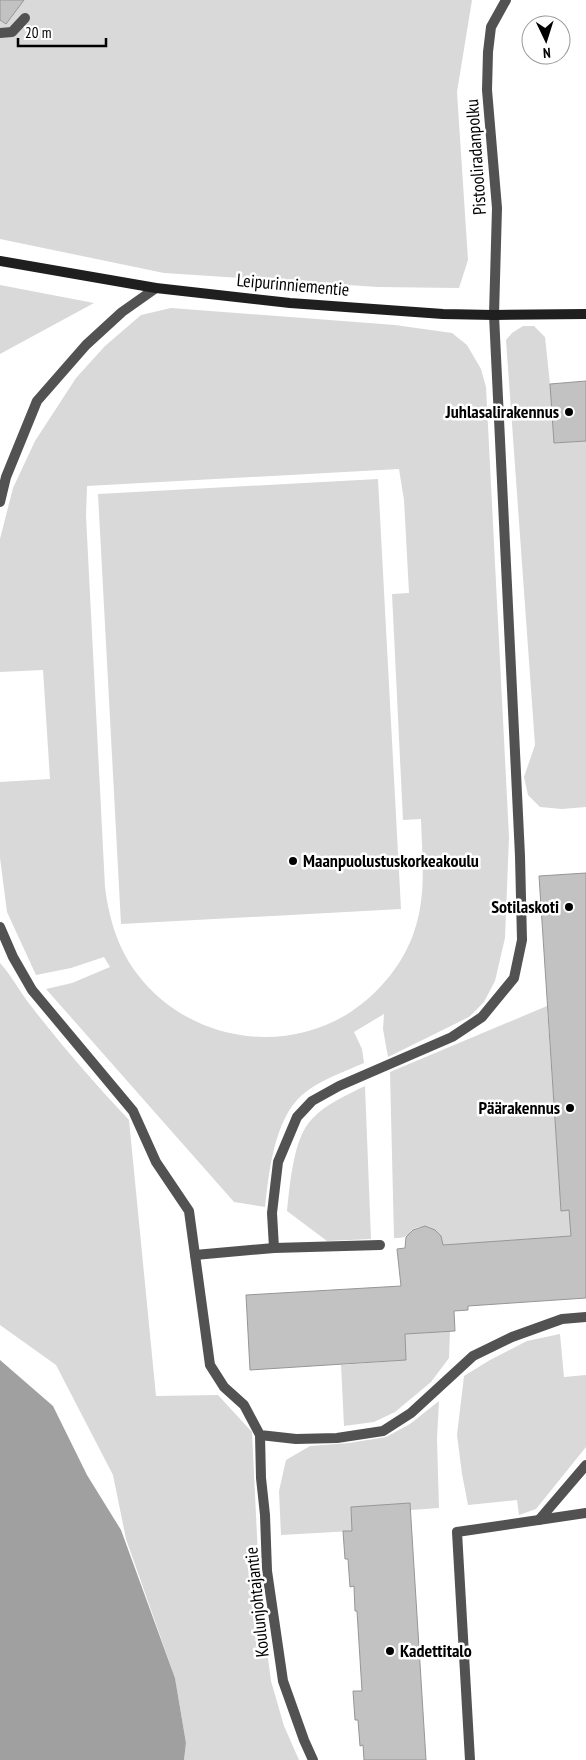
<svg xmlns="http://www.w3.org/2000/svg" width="586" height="1760" viewBox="0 0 586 1760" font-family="'PT Sans Narrow',sans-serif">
<rect width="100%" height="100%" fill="#fff"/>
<g fill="#d9d9d9" fill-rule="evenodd">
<path d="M0 0H472L457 92 468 260 459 288 378 287 164 273 0 239Z"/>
<path d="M0 285 94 303 0 354Z"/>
<path d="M171 308 395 325 452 333 467 345 481 369 486 387 509 837 505 938 495 981 484 1002 469 1017 388 1057 383 1029 384 1014 354 1032 362 1049 364 1063C344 1072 319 1080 302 1095 274 1120 269 1172 265 1207L234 1202 46 989 72 983 110 967 104 957 71 968 36 975 7 912 0 858V782L50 779 43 670 0 672V539L13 488 35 441 76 378 105 346 141 315ZM399 469 404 500 409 593 392 594 403 820 421 819C422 857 427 895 414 932 403 964 380 992 352 1011 283 1057 188 1040 138 975 118 949 109 919 105 887L86 516 87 486Z"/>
<path d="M523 326H534L545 337 550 384 554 443 586 441V807L562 809 540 807 528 795 524 777 535 745 506 340 512 333Z"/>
<path d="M378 479 401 909 121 924 98 494Z"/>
<path d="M0 963C12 976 20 992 31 1006 62 1046 95 1084 129 1120L156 1396 218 1395 252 1432 260 1598 271 1681 284 1726 299 1760H184L186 1743 175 1678 126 1539 113 1475 56 1365 0 1325Z"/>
<path d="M547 1006 561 1210H569L571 1236 443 1245C440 1230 427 1221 412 1230 410 1232 409 1235 406 1236 403 1238 398 1238 394 1238L390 1072Z"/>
<path d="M365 1086 371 1239 327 1241 287 1211C290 1185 293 1138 312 1119 327 1103 347 1095 365 1086Z"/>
<path d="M450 1331 449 1358 431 1382 395 1412 374 1422 344 1426 341 1365 406 1360 405 1334Z"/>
<path d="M560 1334 564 1377 586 1375V1447L536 1509 519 1515 517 1500 468 1505 462 1474 457 1435 464 1376 490 1360 527 1341Z"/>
<path d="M439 1401 437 1439 439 1508 411 1510 410 1503 351 1507 352 1531 281 1535 279 1491 286 1460 310 1446 349 1443 386 1437 410 1424Z"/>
</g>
<path fill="#a0a0a0" d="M0 1360 53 1406 87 1475 121 1530 175 1678 186 1743 184 1760H0Z"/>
<g fill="#c2c2c2" stroke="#969696">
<path d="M0 0H24L6 24 0 20Z"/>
<path d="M586 381V441L554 443 550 384Z"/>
<path d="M586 873V1298L468 1306V1310L454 1311 455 1331 405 1334 406 1360 250 1370 246 1295 401 1286 397 1249 405 1248 406 1237 413 1230 425 1226 435 1230 441 1236 443 1245 571 1236 569 1210 561 1211 539 876Z"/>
<path d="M410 1503 426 1760H364L363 1745 360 1746 358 1720H355L353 1691H362L357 1611H355L354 1586 350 1587 348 1559H345L343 1531H352L351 1507Z"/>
</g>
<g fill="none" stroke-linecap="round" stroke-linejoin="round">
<g stroke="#525252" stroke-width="10">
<path d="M0 33 12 32 25 18"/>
<path d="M0 502 6 477 37 401 86 345 122 312 156 288"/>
<path d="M0 927 13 957 32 990 133 1111 156 1162 189 1211 210 1365 224 1387 244 1405 260 1435 296 1439 337 1438 383 1431 411 1413 473 1356 512 1337 562 1319 586 1317"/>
<path d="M274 1248 272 1213 278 1162 297 1117 312 1101 339 1086 452 1037 482 1017 514 978 522 940 520 856 494 315"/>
<path d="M195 1255 274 1248 380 1245"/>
<path d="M539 1520 586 1465"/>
<path d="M470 1760 457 1532 586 1513"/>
</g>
<g stroke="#525252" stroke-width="10">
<path d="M494 315 497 208 487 90 488 52 491 27 506 0"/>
<path d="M260 1435 261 1478 265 1515 267 1571 283 1681 304 1740 313 1760"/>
</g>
<path stroke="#1f1f1f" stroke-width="10" d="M0 261 156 288 290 303 443 314 494 315 586 314"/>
</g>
<g fill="#000" stroke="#fff" stroke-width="2">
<circle cx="569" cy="412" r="5"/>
<circle cx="293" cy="861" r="5"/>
<circle cx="569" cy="907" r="5"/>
<circle cx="570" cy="1108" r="5"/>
<circle cx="390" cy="1651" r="5"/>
</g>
<g text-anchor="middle" stroke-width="5" stroke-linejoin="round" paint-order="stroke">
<g font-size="18" fill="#000" stroke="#fff">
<text transform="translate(476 157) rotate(-94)" y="6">Pistooliradanpolku</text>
<text transform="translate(293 285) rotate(5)" y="6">Leipurinniementie</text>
<text transform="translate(257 1602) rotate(-96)" y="6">Koulunjohtajantie</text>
</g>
<g font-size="18" font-weight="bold" fill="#000" stroke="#fff" text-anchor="end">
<text x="559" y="418">Juhlasalirakennus</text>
<text x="303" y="867" text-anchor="start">Maanpuolustuskorkeakoulu</text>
<text x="559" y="913">Sotilaskoti</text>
<text x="560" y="1114">Päärakennus</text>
<text x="400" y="1657" text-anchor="start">Kadettitalo</text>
</g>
</g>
<g transform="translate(546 40) rotate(176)"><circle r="24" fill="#ffffff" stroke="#999999"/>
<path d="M0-4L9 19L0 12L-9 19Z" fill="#000000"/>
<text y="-8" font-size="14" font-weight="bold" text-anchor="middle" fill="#000000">N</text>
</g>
<path d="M18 38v8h88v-8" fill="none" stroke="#000000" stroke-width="2.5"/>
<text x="25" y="38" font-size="15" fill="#000000" stroke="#ffffff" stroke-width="4" paint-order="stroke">20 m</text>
</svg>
